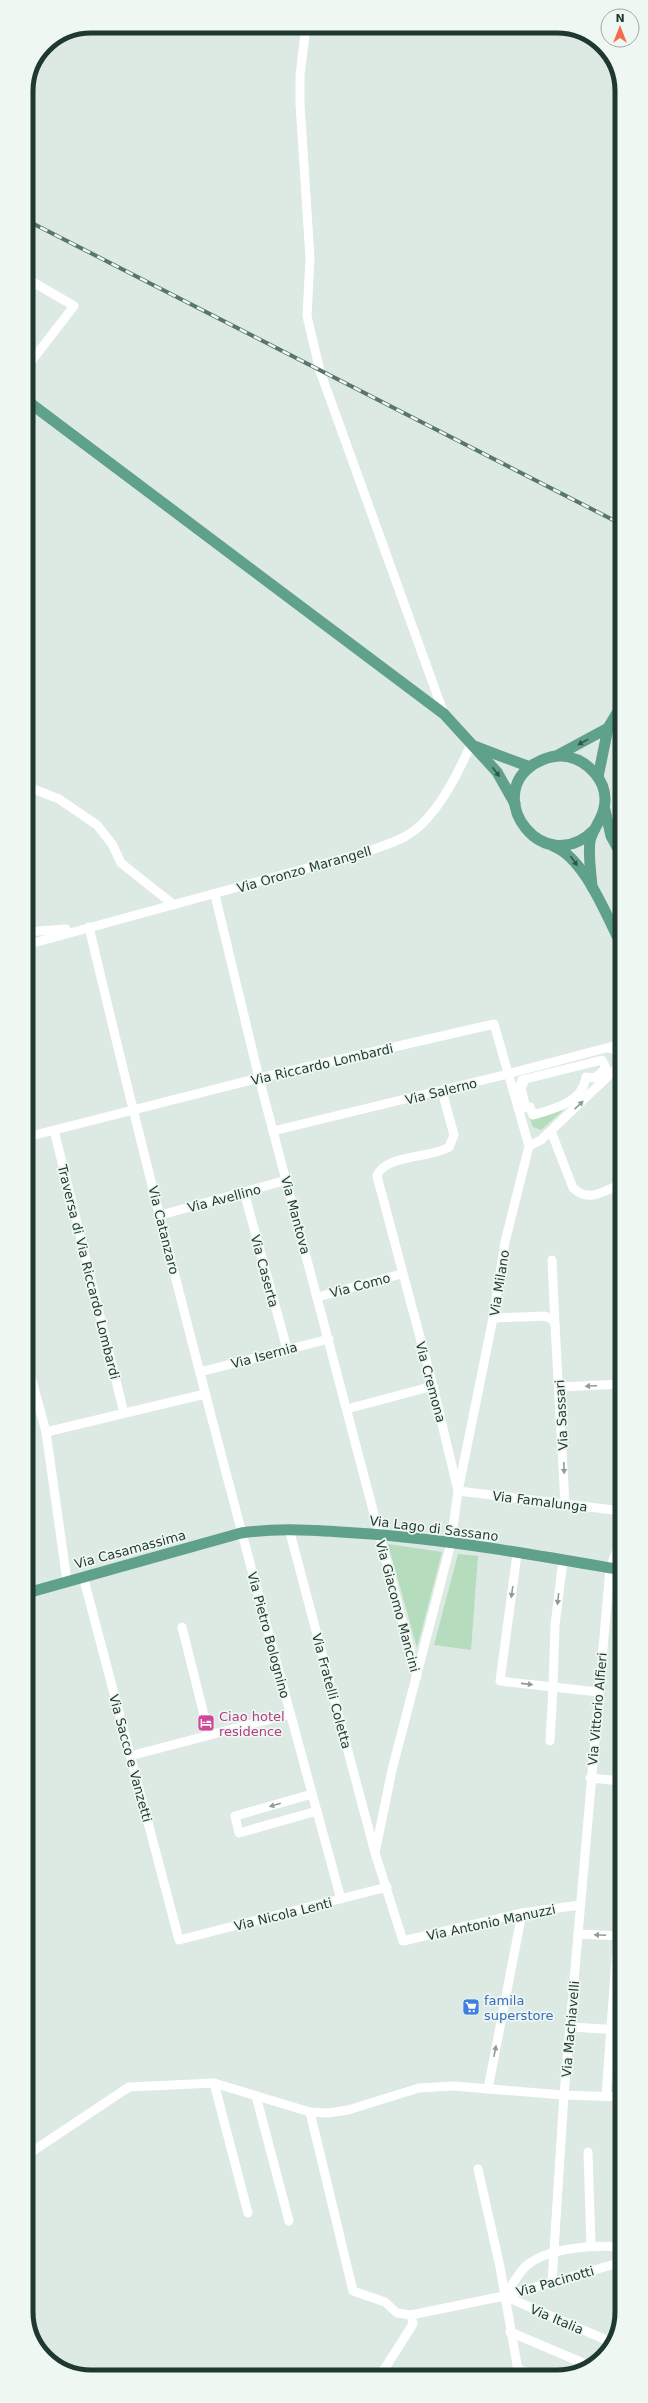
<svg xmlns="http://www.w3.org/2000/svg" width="648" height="2403" viewBox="0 0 648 2403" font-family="'DejaVu Sans',sans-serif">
<rect width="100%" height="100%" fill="#ddeae3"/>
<g fill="#b5dcbc">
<path d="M577 1098 541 1130 533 1127 526 1108 533 1114Z"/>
<path d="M388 1544 442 1552 417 1648Z"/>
<path d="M458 1554 478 1556 471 1650 434 1645Z"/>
</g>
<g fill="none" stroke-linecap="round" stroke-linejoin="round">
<g stroke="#fff" stroke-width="9">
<path d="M306 26 300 75V104L310 258 307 316 320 371 444 714"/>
<path d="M26 278 74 306 26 368"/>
<path d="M26 786 59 799 97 825 112 844 121 863 174 905"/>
<path d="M215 895 259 1078 417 1677"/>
<path d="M89 927C166 1253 252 1576 341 1899"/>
<path d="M26 932 66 929"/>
<path d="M26 945 366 852C379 847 394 843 406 836 435 820 458 774 471 744"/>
<path d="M608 1048 616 1050 621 1055"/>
<path d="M602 1060 606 1068 595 1078 586 1077C583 1102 554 1109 533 1115L530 1107 526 1108 520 1085 523 1084 522 1080Z"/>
<path d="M442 1091 454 1135 449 1147C432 1158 383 1155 377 1176L433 1386 458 1491 622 1511"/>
<path d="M54 1130 124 1413"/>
<path d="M273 1131 508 1074 621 1044"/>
<path d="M551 1131 573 1188C589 1203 604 1191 621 1184"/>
<path d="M27 1137 259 1078 494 1024 529 1146"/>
<path d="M244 1192 287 1349"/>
<path d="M161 1215 287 1180"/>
<path d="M552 1260 555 1325"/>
<path d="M318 1297 401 1274"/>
<path d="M493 1318 545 1316 553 1320 555 1325 565 1504"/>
<path d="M27 1362 46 1432 67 1581"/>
<path d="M200 1372 329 1339"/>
<path d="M560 1387 621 1384"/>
<path d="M347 1409 433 1386"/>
<path d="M46 1432 205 1394"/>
<path d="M289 1529 374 1849"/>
<path d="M517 1554 500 1681 553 1687 555 1625 563 1560"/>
<path d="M83 1576 179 1940 387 1887"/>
<path d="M182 1627 209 1735"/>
<path d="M550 1741 553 1687 598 1692"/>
<path d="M130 1756 290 1714"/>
<path d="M590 1778 622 1781"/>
<path d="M312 1794 235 1816 239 1833 317 1811"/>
<path d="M580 1905 522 1913 403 1941 375 1853 392 1770 451 1543 458 1491 493 1318 505 1242 529 1146 541 1140 621 1064"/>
<path d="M578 1934 620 1936"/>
<path d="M570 2027 622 2030"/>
<path d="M214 2083 248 2213"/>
<path d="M488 2089 522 1913"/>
<path d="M256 2096 289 2221"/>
<path d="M606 2096 622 1878"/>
<path d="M310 2112 353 2291 385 2302 397 2313 411 2315"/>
<path d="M588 2152 591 2245"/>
<path d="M27 2155 129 2087 214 2083 310 2112 328 2113 348 2110 419 2088 453 2086 564 2095 622 2097"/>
<path d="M478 2169 500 2267 519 2376"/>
<path d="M552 2281 564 2095 610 1568 622 1538"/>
<path d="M504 2296C511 2287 518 2274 526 2266 548 2247 595 2245 622 2247"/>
<path d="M504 2296 611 2342"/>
<path d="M510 2332 588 2365"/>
<path d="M517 2368 534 2376"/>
<path d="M380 2376 413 2324 411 2315 504 2296 622 2262"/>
</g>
<g stroke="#60a18b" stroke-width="11">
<path d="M26 400 444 714 497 772 515 804"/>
<path d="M474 746 530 767"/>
<path d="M558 755 608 728"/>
<path d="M598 777 608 728 621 706"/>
<path d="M605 810 611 836 621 854"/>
<path d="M553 846C584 857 606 915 621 944"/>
<path d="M592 887C591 872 588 856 590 841 592 830 602 820 604 808 610 782 587 758 562 756 552 755 543 759 534 764 482 797 544 881 595 829"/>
<path d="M27 1593 241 1533C275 1528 307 1530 341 1532 435 1537 529 1554 622 1570"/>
</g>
<g stroke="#59766b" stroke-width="4">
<path id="rail" d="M26 220 621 524"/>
</g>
<use href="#rail" stroke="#eef7f1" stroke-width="2.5" stroke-dasharray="8" stroke-linecap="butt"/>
</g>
<defs><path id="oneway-solid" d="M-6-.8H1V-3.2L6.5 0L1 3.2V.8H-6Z"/></defs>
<g fill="#32584b">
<use href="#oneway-solid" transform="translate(583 742) rotate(151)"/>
<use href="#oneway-solid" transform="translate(496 772) rotate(53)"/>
<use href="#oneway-solid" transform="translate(574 861) rotate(55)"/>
</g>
<g fill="#8f9c98">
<use href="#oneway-solid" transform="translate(579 1105) rotate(-43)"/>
<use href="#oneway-solid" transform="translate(591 1386) rotate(177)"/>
<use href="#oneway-solid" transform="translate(564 1468) rotate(88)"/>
<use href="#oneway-solid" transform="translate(512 1592) rotate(98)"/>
<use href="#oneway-solid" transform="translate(558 1599) rotate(97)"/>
<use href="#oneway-solid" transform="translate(527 1684) rotate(6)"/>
<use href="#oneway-solid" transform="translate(275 1805) rotate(164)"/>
<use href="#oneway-solid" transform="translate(600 1935) rotate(-178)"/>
<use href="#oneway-solid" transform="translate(495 2051) rotate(-79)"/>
</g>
<defs>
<g id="hotel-square" transform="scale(0.9)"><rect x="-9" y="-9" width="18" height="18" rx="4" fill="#d1479c" stroke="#eef7f1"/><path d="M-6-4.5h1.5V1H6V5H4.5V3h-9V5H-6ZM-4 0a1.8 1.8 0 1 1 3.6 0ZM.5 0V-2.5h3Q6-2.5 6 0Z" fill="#fff"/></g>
<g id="supermarket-square" transform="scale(0.9)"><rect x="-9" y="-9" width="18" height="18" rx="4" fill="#3f7fe0" stroke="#eef7f1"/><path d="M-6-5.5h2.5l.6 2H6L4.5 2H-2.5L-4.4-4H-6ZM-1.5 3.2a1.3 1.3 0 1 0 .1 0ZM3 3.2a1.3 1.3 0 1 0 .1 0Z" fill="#fff"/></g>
</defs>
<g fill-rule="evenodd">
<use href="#hotel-square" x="206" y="1723"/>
<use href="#supermarket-square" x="471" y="2007"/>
</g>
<g text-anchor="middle" stroke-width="3.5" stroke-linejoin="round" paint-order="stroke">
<g font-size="13" fill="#1f3930" stroke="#eef7f1">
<text transform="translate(304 869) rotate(-16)" y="5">Via Oronzo Marangell</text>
<text transform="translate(322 1064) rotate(-13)" y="5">Via Riccardo Lombardi</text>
<text transform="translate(441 1091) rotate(-14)" y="5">Via Salerno</text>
<text transform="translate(224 1198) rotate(-15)" y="5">Via Avellino</text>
<text transform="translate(296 1215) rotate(75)" y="5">Via Mantova</text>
<text transform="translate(164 1230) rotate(76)" y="5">Via Catanzaro</text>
<text transform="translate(265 1271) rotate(75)" y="5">Via Caserta</text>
<text transform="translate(89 1272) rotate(76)" y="5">Traversa di Via Riccardo Lombardi</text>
<text transform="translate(499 1283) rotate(-81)" y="5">Via Milano</text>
<text transform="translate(360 1285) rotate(-15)" y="5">Via Como</text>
<text transform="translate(264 1355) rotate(-15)" y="5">Via Isernia</text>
<text transform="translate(431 1382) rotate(75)" y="5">Via Cremona</text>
<text transform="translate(561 1415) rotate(-93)" y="5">Via Sassari</text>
<text transform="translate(540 1501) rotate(7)" y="5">Via Famalunga</text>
<text transform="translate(434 1528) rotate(7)" y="5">Via Lago di Sassano</text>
<text transform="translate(130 1549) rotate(-15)" y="5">Via Casamassima</text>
<text transform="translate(398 1606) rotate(75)" y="5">Via Giacomo Mancini</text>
<text transform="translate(269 1635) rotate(75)" y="5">Via Pietro Bolognino</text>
<text transform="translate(332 1691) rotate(75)" y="5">Via Fratelli Coletta</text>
<text transform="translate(597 1709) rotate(-85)" y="5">Via Vittorio Alfieri</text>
<text transform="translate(131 1758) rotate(75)" y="5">Via Sacco e Vanzetti</text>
<text transform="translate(283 1914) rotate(-14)" y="5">Via Nicola Lenti</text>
<text transform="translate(491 1922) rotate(-12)" y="5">Via Antonio Manuzzi</text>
<text transform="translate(570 2029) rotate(-85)" y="5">Via Machiavelli</text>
<text transform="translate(555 2281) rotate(-16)" y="5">Via Pacinotti</text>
<text transform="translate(557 2319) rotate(23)" y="5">Via Italia</text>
</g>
<g font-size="13" fill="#b23c85" stroke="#eef7f1" text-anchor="start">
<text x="219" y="1721">Ciao hotel<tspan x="219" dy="15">residence</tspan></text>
</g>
<g font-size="13" fill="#366cbe" stroke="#eef7f1" text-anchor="start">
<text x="484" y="2005">famila<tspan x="484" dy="15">superstore</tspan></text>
</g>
</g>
<path d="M0 0H648V2403H0ZM91 33H557A58 58 0 0 1 615 91V2312A58 58 0 0 1 557 2370H91A58 58 0 0 1 33 2312V91A58 58 0 0 1 91 33Z" fill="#eef7f1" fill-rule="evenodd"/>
<path fill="none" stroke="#1f3930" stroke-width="5" d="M91 33H557A58 58 0 0 1 615 91V2312A58 58 0 0 1 557 2370H91A58 58 0 0 1 33 2312V91A58 58 0 0 1 91 33Z"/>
<g transform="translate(620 28)"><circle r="19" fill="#eef7f1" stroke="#9baba4"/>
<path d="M0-3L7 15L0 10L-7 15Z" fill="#f66b4f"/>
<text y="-6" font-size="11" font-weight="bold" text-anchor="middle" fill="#1f3930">N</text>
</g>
</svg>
